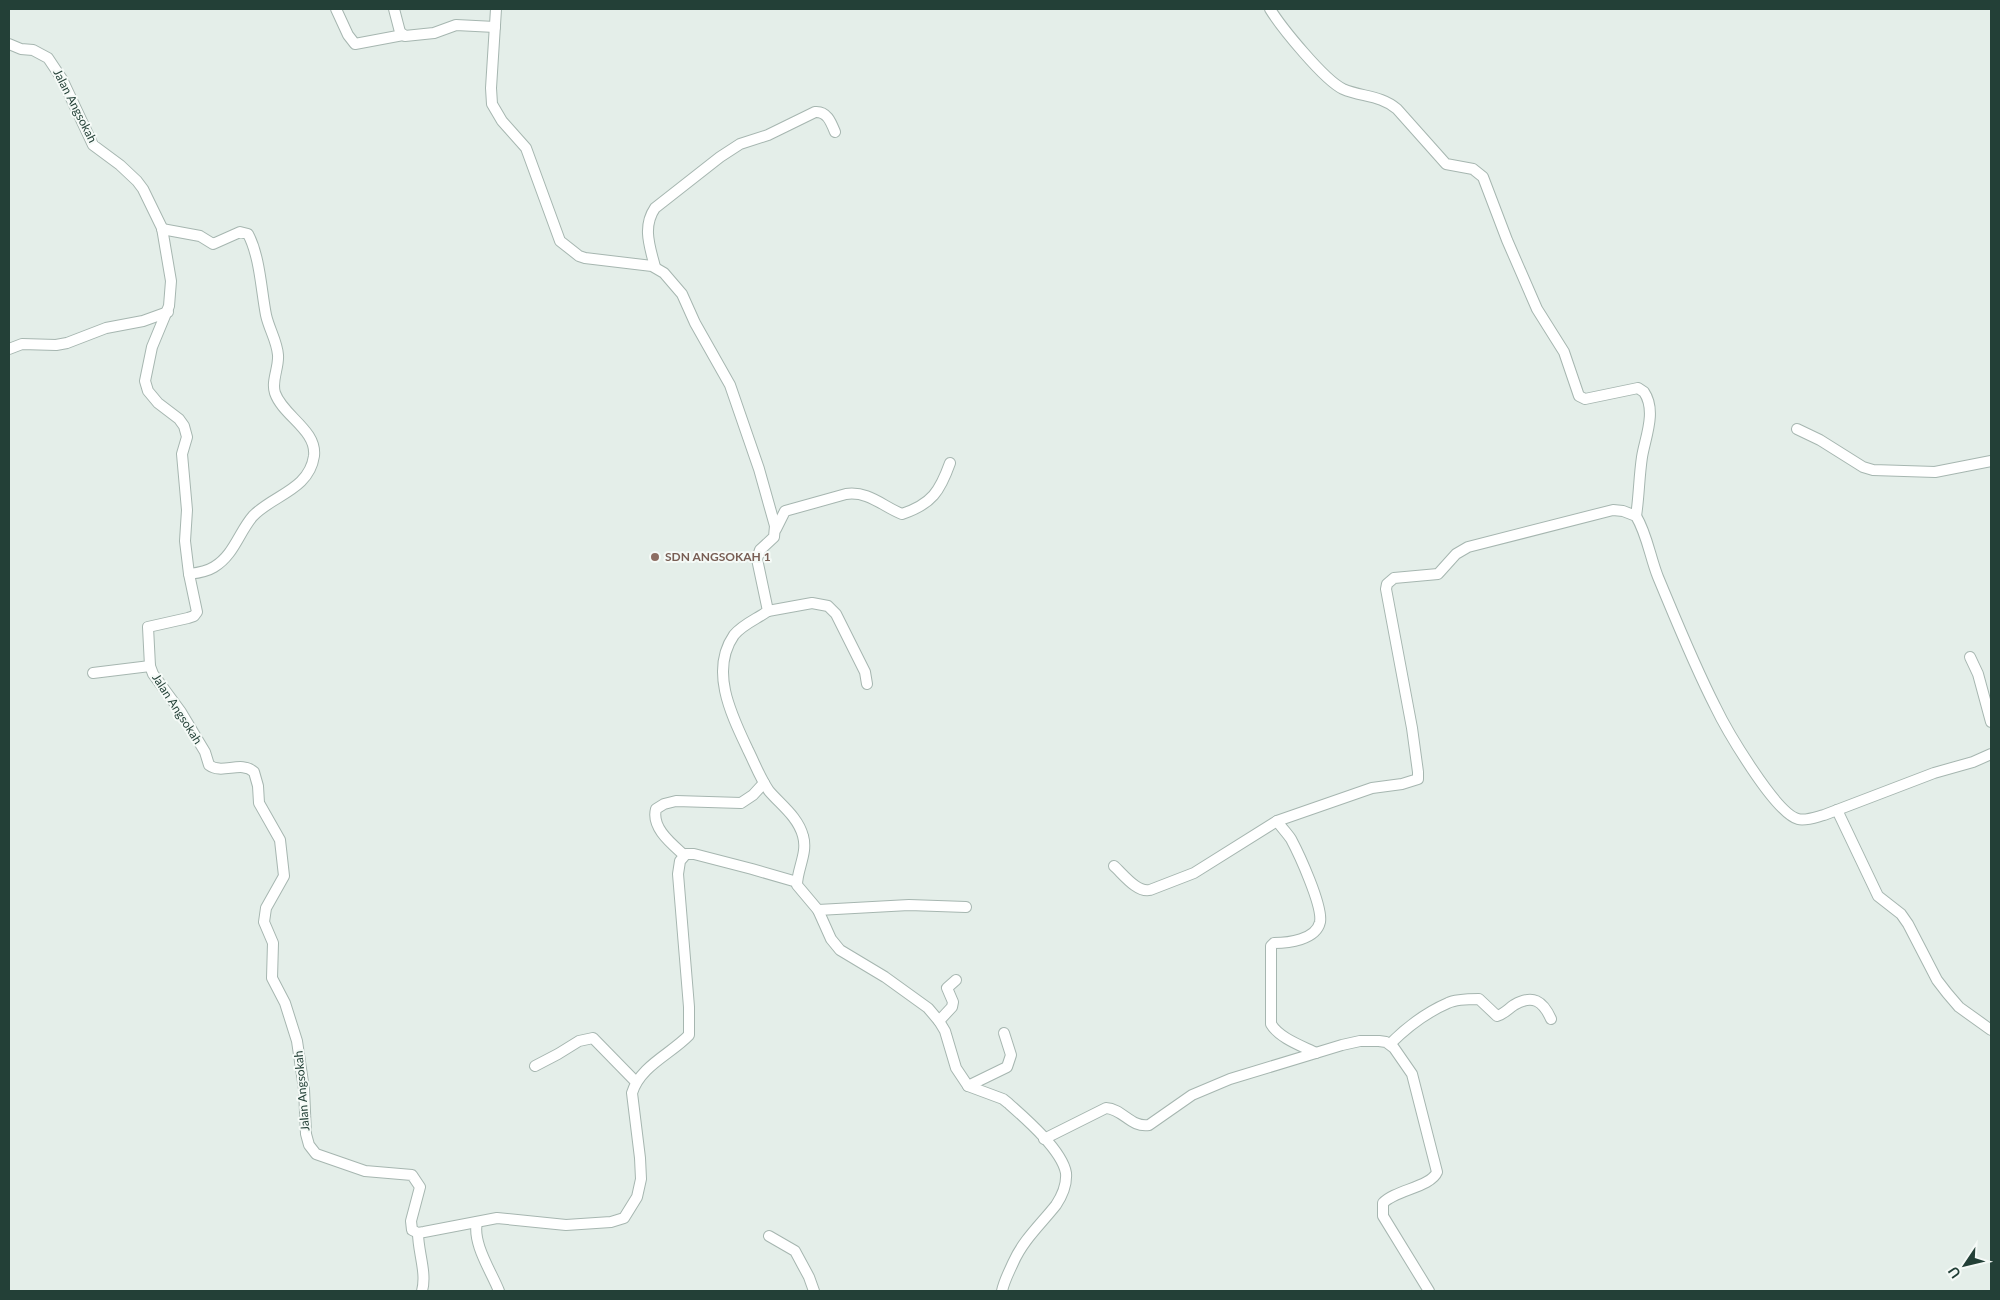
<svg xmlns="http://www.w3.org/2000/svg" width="2000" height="1300" viewBox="0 0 2000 1300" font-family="Lato,sans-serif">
<rect width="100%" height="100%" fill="#e4eee9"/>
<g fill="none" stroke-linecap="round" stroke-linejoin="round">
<g stroke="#a6b6b0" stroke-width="12">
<g id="minor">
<path d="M336 9 348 35 355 44 403 35"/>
<path d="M394 9 400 32 405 36 434 33 456 25 495 27"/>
<path d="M496 9 491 88 492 104 502 121 526 148 560 241 579 256 585 258 652 266 664 273 682 294 695 323 730 385 759 469 775 526 774 537 760 550 757 559 768 611C757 619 743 624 734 635 709 671 732 716 748 750 755 764 760 778 769 791 781 805 798 817 803 836 808 853 797 869 797 885L818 910 831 939 840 950 885 977 928 1008 939 1021 945 1031 956 1068 968 1086 1003 1099 1008 1103C1025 1118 1062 1150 1066 1173 1067 1185 1062 1196 1056 1205 1041 1224 1023 1240 1013 1263 1009 1272 1004 1281 1002 1291"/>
<path d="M1270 9C1281 27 1324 80 1343 89 1361 97 1381 95 1397 109L1446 164 1473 169 1483 177 1507 240 1537 309 1564 352 1579 396 1585 399 1638 388 1644 392C1657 411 1645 438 1642 457 1639 477 1639 497 1636 516"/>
<path d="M9 44 21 49 33 50 48 58 62 79 93 145 120 165 137 181 143 189 162 228 171 281 169 306 152 347 145 381 148 391 158 403 179 419 184 426 187 437 182 454 187 510 185 541 189 574 197 612 194 616 188 618 148 627 150 666 153 674 181 712 205 752 209 765C222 775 241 760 254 772L258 786 259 803 280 840 284 876 266 908 264 922 273 943 272 978 285 1003 297 1041 304 1089 306 1134 309 1145 316 1154 365 1171 412 1175 420 1187 411 1221 412 1230 418 1233 424 1232 497 1218 566 1225 611 1222 624 1218 637 1197 641 1179 640 1158 632 1093C640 1066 671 1054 689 1035V1007L678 874 680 861 686 854H694L752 869 797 882"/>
<path d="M162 229 200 236 213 244 240 232 248 234C260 257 261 289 266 315 269 329 277 341 278 355 279 368 271 381 275 393 283 416 317 430 314 456 309 490 273 495 253 516 239 532 234 555 214 567 206 572 197 573 189 574"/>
<path d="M655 267C650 247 642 227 655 208L720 157 740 144 768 135 815 112C827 111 831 122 835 132"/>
<path d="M9 349 22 344 56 345 67 343 106 328 143 321 168 312"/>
<path d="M1797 429 1820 440 1863 467 1873 470 1935 472 1991 461"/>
<path d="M776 529 785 511 846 494C869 491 882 506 902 514 932 504 940 491 950 463"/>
<path d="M768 611 812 603 828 606 836 614 865 672 867 684"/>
<path d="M1970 657 1978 674 1991 722"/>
<path d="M93 673 150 666"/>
<path d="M1837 810 1878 896 1901 914 1908 924 1937 980 1947 993 1959 1007 1991 1030"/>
<path d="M1277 821C1281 827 1287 833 1291 839 1299 854 1323 906 1320 922 1316 940 1288 943 1274 943L1271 946V1024C1279 1038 1302 1046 1316 1053"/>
<path d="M684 855C672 844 651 828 656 809L664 804 676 801 741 803 753 795 764 783"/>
<path d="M1114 866C1123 874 1137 893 1150 890L1194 873 1277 821 1372 788 1402 784 1418 779V772L1412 728 1386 589 1387 584 1394 578 1438 574 1456 554 1468 547 1613 510 1623 511 1636 516C1647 534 1650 557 1658 577 1676 620 1694 665 1715 706 1726 729 1775 813 1798 819 1806 821 1816 817 1824 815L1934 773 1973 762 1991 754"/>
<path d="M818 910 909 905 966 907"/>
<path d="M939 1021 952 1007 953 1002 947 988 956 980"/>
<path d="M1390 1044C1405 1029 1427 1012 1448 1003 1456 999 1470 999 1479 999L1497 1016C1504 1014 1508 1009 1514 1005 1533 994 1543 1001 1551 1019"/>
<path d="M535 1066 558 1054 579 1041 593 1038 636 1082"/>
<path d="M968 1086 1007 1067 1011 1055 1004 1033"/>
<path d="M1044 1139 1106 1108C1123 1109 1131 1128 1149 1125L1192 1095 1230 1079 1342 1045 1360 1041H1379L1386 1042 1394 1048 1412 1074 1437 1172C1431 1187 1395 1190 1383 1203V1216L1429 1291"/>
<path d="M477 1222C472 1243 491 1271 499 1291"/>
<path d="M418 1233C418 1252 427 1273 422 1291"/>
<path d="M769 1236 795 1251 809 1277 814 1291"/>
</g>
</g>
<use href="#minor" stroke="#fff" stroke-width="10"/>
</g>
<circle fill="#8d6e63" stroke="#f5faf7" stroke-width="2" cx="655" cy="557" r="5"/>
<g text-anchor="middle" stroke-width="4" stroke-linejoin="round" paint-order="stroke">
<g font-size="12" fill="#234037" stroke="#f5faf7">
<text transform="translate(75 106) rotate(63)" y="4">Jalan Angsokah</text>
<text transform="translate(177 709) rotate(57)" y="4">Jalan Angsokah</text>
<text transform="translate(302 1091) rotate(-95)" y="4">Jalan Angsokah</text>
</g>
<g font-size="12" font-weight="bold" fill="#785e54" stroke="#f5faf7" text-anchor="start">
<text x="665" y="561">SDN ANGSOKAH 1</text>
</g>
</g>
<rect width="2000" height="1300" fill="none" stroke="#234037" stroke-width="20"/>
<g transform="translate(1965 1265) rotate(235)" stroke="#f5faf7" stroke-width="4" paint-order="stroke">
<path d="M0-4L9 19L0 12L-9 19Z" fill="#234037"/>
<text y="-8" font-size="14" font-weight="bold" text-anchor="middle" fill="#234037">U</text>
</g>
</svg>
